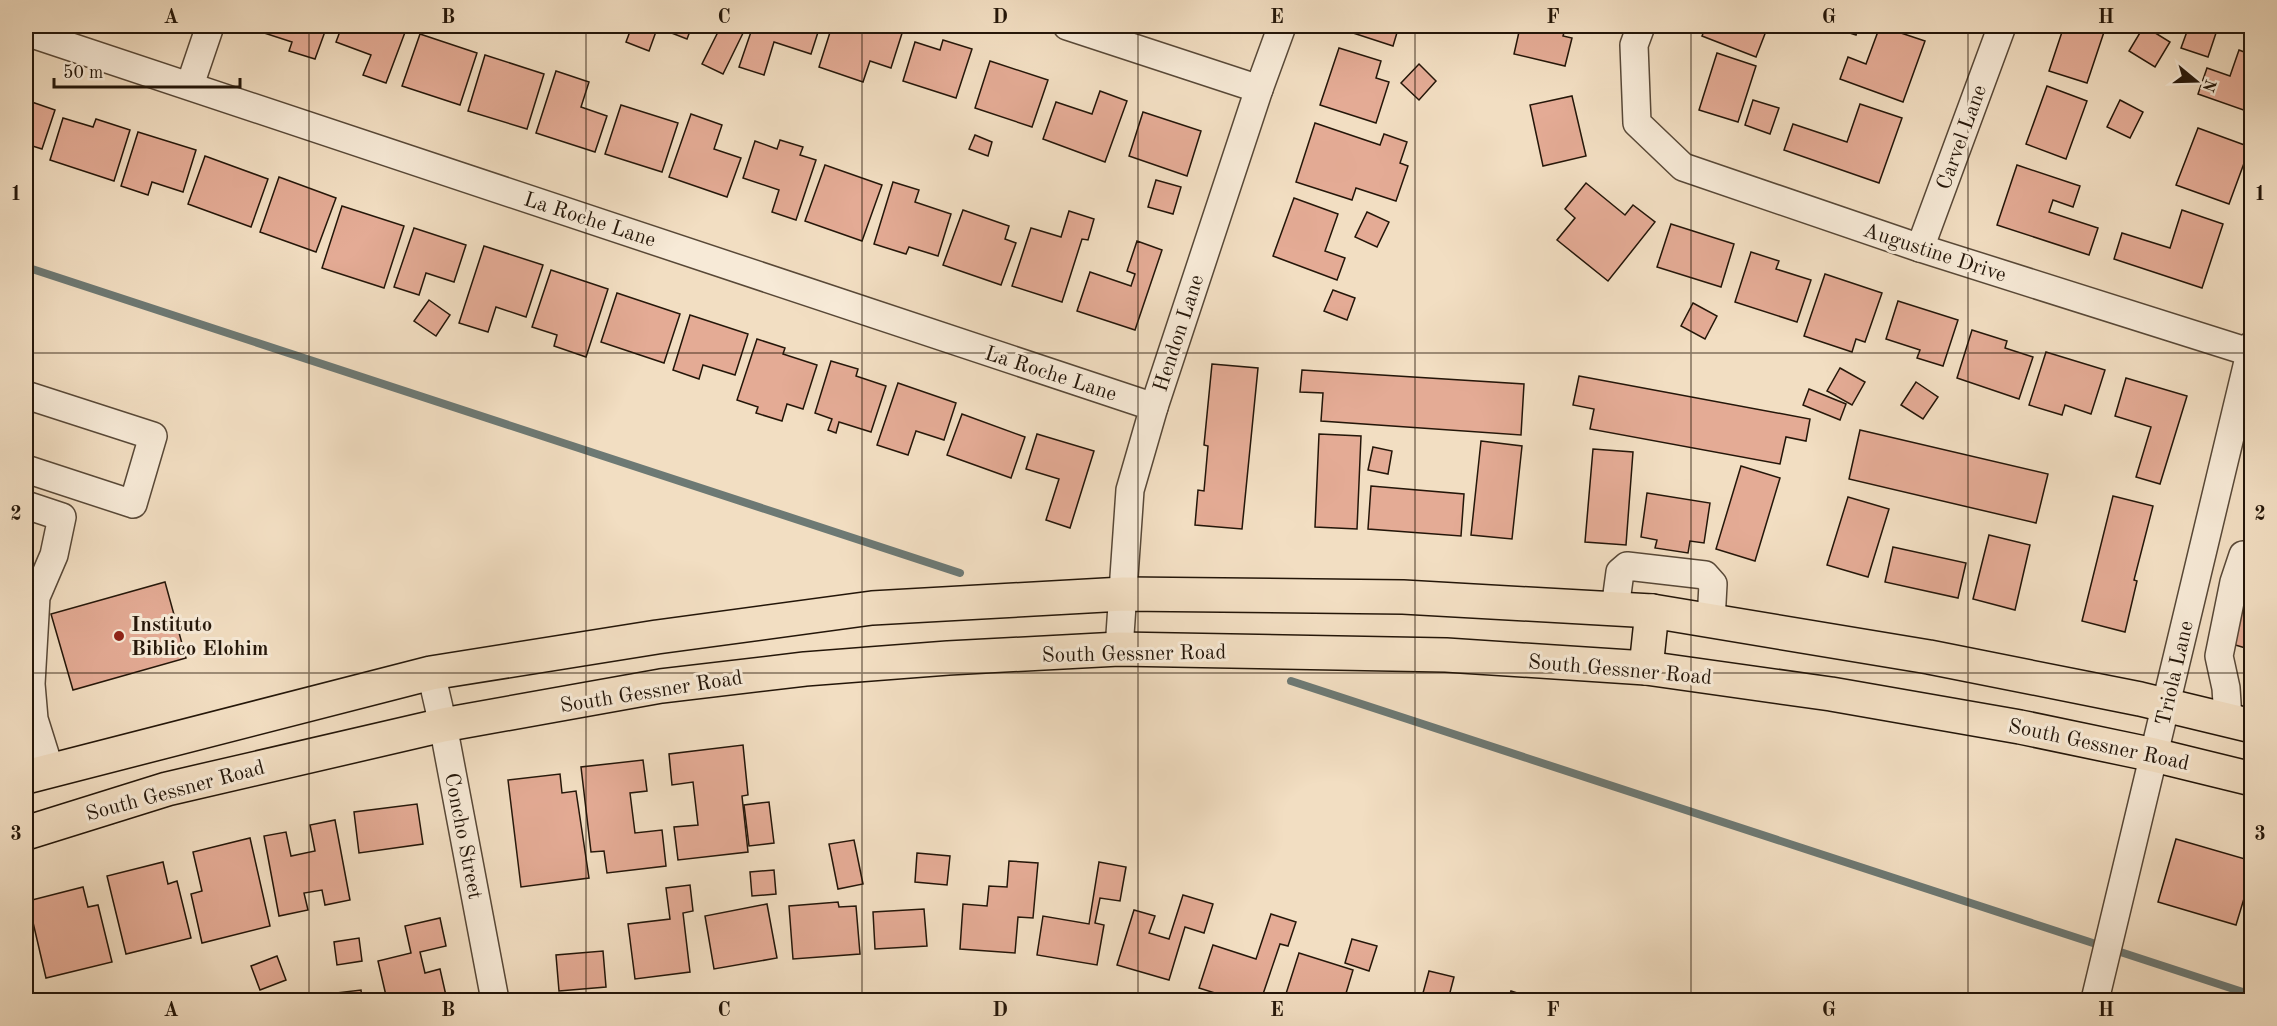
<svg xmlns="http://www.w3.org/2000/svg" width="2277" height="1026" viewBox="0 0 2277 1026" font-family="'Old Standard TT',serif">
<rect width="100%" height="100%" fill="#f2dec2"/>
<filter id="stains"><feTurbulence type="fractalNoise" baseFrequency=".00333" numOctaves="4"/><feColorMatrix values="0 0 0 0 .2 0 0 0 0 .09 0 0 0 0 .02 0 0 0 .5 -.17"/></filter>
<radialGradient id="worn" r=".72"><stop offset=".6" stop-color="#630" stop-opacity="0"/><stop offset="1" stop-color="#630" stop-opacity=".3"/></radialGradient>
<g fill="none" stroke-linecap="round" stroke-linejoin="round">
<g stroke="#6d7974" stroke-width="8">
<path d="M26 267 960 573"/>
<path d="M1291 681 2252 995"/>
</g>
</g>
<g fill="#e4ab95" stroke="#241609" stroke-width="1.5">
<path d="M259 26H327L315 59 289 51 292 42 258 31Z"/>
<path d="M342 26 407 27 386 83 363 75 371 55 336 42Z"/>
<path d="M632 26H658L649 51 626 42Z"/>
<path d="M666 26H692L687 39 664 30Z"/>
<path d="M721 26 746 27 723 74 702 64Z"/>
<path d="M753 26H820L811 54 774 42 764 75 739 67Z"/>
<path d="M832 26H898L904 27 891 68 870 61 863 82 819 67Z"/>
<path d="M1349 26H1399L1393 46 1347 31Z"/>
<path d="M1499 26H1566L1563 36 1572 38 1565 66 1514 54 1519 32Z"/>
<path d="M1706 26H1768L1756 57 1702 36Z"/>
<path d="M1834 26H1859L1856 35 1834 28Z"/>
<path d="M1880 26 1925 41 1903 102 1840 79 1848 57 1866 64Z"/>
<path d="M2064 26H2106L2087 83 2049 71Z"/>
<path d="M2144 26 2170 42 2155 67 2129 51Z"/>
<path d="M2189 26H2203L2217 30 2208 57 2181 48Z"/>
<path d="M420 34 477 53 460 105 402 86Z"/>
<path d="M943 40 972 49 956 98 903 81 915 42 940 50Z"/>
<path d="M1339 48 1381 61 1376 78 1389 82 1376 123 1320 105Z"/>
<path d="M2239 50 2252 55V113L2198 94 2207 68 2230 76Z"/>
<path d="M1717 53 1756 66 1738 122 1699 110Z"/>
<path d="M485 55 544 74 527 129 468 111Z"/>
<path d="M990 61 1048 80 1032 127 975 108Z"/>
<path d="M1419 64 1436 81 1419 100 1401 83Z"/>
<path d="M556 71 589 82 581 107 607 116 595 152 536 133Z"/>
<path d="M2047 86 2087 101 2066 159 2026 144Z"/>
<path d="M1100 91 1127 101 1105 162 1043 139 1056 102 1092 114Z"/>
<path d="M1572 96 1586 156 1543 166 1530 105Z"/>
<path d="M26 100 55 110 42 149 26 144Z"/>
<path d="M1753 100 1779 108 1770 134 1745 125Z"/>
<path d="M2120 100 2143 112 2130 138 2107 127Z"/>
<path d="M1860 104 1902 118 1879 183 1784 150 1793 124 1847 142Z"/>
<path d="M621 105 678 123 662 172 605 154Z"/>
<path d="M1143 112 1201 131 1187 176 1129 156Z"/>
<path d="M691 114 722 125 714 149 741 158 727 197 669 177Z"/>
<path d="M63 118 93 127 96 119 130 130 114 181 50 160Z"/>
<path d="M1315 123 1380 145 1384 134 1407 142 1400 163 1408 166 1396 201 1356 188 1352 200 1296 182Z"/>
<path d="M2198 128 2250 147 2229 204 2176 185Z"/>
<path d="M138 132 196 150 183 192 152 182 148 195 121 186Z"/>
<path d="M975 135 992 142 988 156 969 149Z"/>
<path d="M780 140 803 147 800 155 816 160 796 220 772 212 779 190 743 178 755 141 777 149Z"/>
<path d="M205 156 268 179 251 227 188 204Z"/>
<path d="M825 165 882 185 862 241 805 221Z"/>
<path d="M2017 165 2080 186 2073 207 2053 200 2049 212 2098 228 2089 255 1997 225Z"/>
<path d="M279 177 336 198 316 252 260 232Z"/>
<path d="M1156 180 1181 187 1173 214 1148 207Z"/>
<path d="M893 182 919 190 915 202 951 214 938 256 909 247 906 254 874 244Z"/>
<path d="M1586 183 1625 215 1633 205 1655 222 1608 281 1557 240 1575 218 1565 209Z"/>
<path d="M1294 198 1338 214 1325 251 1345 258 1337 280 1273 256Z"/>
<path d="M342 206 404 226 384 288 322 268Z"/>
<path d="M963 210 1009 226 1005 239 1016 243 1001 285 943 265Z"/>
<path d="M2182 210 2223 224 2202 288 2114 259 2122 233 2170 248Z"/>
<path d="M1069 211 1094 219 1088 240 1082 239 1062 302 1012 286 1031 228 1061 237Z"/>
<path d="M1367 212 1389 222 1377 247 1355 237Z"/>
<path d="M1671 224 1734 244 1721 287 1657 267Z"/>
<path d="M414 228 466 245 454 282 426 273 419 295 394 287Z"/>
<path d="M1137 241 1162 250 1135 330 1077 311 1090 272 1131 286 1135 274 1127 271Z"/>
<path d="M484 246 543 265 526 317 496 307 488 332 459 323Z"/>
<path d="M1751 252 1779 261 1776 269 1811 280 1797 322 1735 302Z"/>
<path d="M551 270 608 289 586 357 554 346 557 335 532 327Z"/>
<path d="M1825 274 1882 293 1865 342 1856 339 1852 352 1804 336Z"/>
<path d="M1333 290 1355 298 1347 320 1324 311Z"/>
<path d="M617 293 680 314 664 363 601 342Z"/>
<path d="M429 300 450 315 436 336 414 321Z"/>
<path d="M1898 301 1958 320 1943 366 1917 358 1920 350 1886 339Z"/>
<path d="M1693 303 1717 316 1705 339 1681 326Z"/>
<path d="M690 315 748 334 735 375 703 365 699 379 673 370Z"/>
<path d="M1972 330 2007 341 2005 348 2033 357 2019 399 1957 378Z"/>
<path d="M757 339 785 348 783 354 817 365 803 409 787 404 782 421 756 413 758 407 737 400Z"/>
<path d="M2046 352 2105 370 2091 414 2065 405 2062 415 2029 405Z"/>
<path d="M831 361 858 369 856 376 886 386 871 432 839 422 836 433 828 430 832 419 815 413Z"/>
<path d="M1212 364 1258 368 1242 529 1195 525 1198 490 1204 491 1208 446 1204 445Z"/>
<path d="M1840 368 1865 382 1852 405 1827 391Z"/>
<path d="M1302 370 1524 384 1521 435 1321 421 1323 393 1300 392Z"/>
<path d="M1579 376 1810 419 1806 441 1786 437 1780 464 1590 429 1594 409 1573 405Z"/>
<path d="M2126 378 2187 396 2160 484 2136 477 2151 427 2115 416Z"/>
<path d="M1916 382 1938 397 1923 419 1901 405Z"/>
<path d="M898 383 956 403 944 440 916 431 908 455 877 445Z"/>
<path d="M1809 389 1846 404 1840 420 1803 405Z"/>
<path d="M962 414 1025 437 1011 478 947 455Z"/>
<path d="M1860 430 2048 474 2036 523 1849 479Z"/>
<path d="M1037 434 1094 451 1070 528 1046 520 1059 479 1026 469Z"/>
<path d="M1319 434 1361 436 1357 529 1315 527Z"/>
<path d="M1481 441 1522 446 1512 539 1471 535Z"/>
<path d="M1373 447 1392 451 1388 474 1368 470Z"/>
<path d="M1593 449 1633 452 1626 545 1585 542Z"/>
<path d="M1741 466 1780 478 1755 561 1716 549Z"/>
<path d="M1371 486 1464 494 1461 536 1368 529Z"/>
<path d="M1647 493 1710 503 1704 543 1690 541 1688 553 1655 548 1657 540 1641 537Z"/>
<path d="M2113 496 2153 506 2134 580 2137 581 2125 632 2082 621Z"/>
<path d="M1848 497 1889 509 1868 577 1827 565Z"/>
<path d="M1989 535 2030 545 2015 610 1973 599Z"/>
<path d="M1893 547 1966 563 1958 598 1885 582Z"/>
<path d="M165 582 186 658 73 690 51 614Z"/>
<path d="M2244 602 2252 605V650L2232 644Z"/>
<path d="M743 745 748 795 742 796 748 852 678 860 674 827 698 825 693 782 672 785 669 754Z"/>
<path d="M643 760 647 791 630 793 635 833 662 830 666 866 607 873 604 851 591 852 581 767Z"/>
<path d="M560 774 562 793 576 791 589 878 521 887 508 780Z"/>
<path d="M769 802 774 843 749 846 744 805Z"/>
<path d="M417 804 423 844 359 853 354 812Z"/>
<path d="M335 820 350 900 325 905 322 890 304 893 308 910 279 916 264 836 286 832 291 856 315 851 310 825Z"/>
<path d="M250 838 270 926 202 943 191 894 202 891 193 852Z"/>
<path d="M2176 839 2252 861V872L2236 925 2158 902Z"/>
<path d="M854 840 863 884 838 889 829 844Z"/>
<path d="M917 853 950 856 947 885 915 882Z"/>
<path d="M1009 861 1038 863 1033 918 1018 917 1015 953 960 949 963 904 987 906 989 886 1007 887Z"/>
<path d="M163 862 168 884 177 881 191 938 126 954 107 876Z"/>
<path d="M1099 862 1126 867 1120 901 1100 898 1095 923 1104 925 1097 965 1037 955 1043 916 1089 924Z"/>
<path d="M774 870 776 894 752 896 750 872Z"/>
<path d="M690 885 693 911 683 913 690 972 635 979 628 924 670 919 666 888Z"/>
<path d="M83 887 88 907 98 905 112 962 46 978 28 901Z"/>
<path d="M1183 895 1213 904 1204 933 1185 927 1169 980 1117 965 1134 910 1155 916 1149 933 1169 939Z"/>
<path d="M838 902 839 907 856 906 860 954 793 959 789 906Z"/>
<path d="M767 904 777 958 714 969 705 916Z"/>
<path d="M924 909 927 946 875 949 873 912Z"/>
<path d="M1271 914 1296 922 1288 946 1280 944 1261 1000H1237L1199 988 1213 945 1256 959Z"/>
<path d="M440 918 446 946 420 952 425 973 440 969 447 1000H387L378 961 411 953 405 926Z"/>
<path d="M359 938 362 961 337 965 334 942Z"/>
<path d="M1352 939 1377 946 1369 971 1345 963Z"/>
<path d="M603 951 606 987 559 991 556 955Z"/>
<path d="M1299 953 1353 970 1344 1000H1284Z"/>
<path d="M277 956 286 980 260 990 251 966Z"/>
<path d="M1429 971 1454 977 1448 1000 1423 993Z"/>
<path d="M361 990 362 1000H303V997Z"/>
<path d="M1511 991 1536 999V1000H1508Z"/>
</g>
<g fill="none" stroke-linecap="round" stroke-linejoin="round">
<g stroke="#584837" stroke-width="30">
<g id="minor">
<path d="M1067 26 1259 89"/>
<path d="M1641 26 1634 45 1637 123 1683 167 1920 248 2249 352"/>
<path d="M26 32 1154 407"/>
<path d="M190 85 210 26"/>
<path d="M1920 248 2002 26"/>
<path d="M26 395 153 436 133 504 26 469"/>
<path d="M26 505 62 517 54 555 36 597 31 684 34 719 50 770"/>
<path d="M1615 609 1620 572 1627 566 1705 575 1713 584 1711 621"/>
<path d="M1119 649 1130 490 1154 407 1259 89 1282 26"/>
<path d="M431 673 443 725 495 1000"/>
<path d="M2228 719 2226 688 2219 656 2234 582 2243 555"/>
<path d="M2095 1000 2252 345"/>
</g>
</g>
<g stroke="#241609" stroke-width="36">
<g id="major">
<path d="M1646 668 1652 611"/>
<path d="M26 777 431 673 657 637 872 608 1123 594 1403 597 1652 611 1929 657 2140 699 2252 726"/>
<path d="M26 833 167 789 443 725 661 686 805 669 948 658 1119 649 1446 655 1646 668 1831 694 2020 727 2154 755 2252 779"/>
</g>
</g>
<use href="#minor" stroke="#f7ead7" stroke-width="27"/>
<use href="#major" stroke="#f2dec2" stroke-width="33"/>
</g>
<path fill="none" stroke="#241609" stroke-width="1.5" stroke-opacity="0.55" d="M309 26V1000M586 26V1000M862 26V1000M1138 26V1000M1415 26V1000M1691 26V1000M1968 26V1000M26 353H2252M26 673H2252"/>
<circle fill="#8f2418" stroke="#f7ead7" stroke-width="2" cx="119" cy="636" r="6"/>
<g text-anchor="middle" stroke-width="6" stroke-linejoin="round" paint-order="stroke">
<g font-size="21" fill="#241609" stroke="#f7ead7">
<text transform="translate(1961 137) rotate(-70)" y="7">Carvel Lane</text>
<text transform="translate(590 219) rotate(18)" y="7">La Roche Lane</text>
<text transform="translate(1935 252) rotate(18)" y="7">Augustine Drive</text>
<text transform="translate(1178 333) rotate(-72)" y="7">Hendon Lane</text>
<text transform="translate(1051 373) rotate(18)" y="7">La Roche Lane</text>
<text transform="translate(1134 653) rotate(-1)" y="7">South Gessner Road</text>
<text transform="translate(1620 669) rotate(5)" y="7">South Gessner Road</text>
<text transform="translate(2174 673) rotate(-77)" y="7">Triola Lane</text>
<text transform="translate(651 691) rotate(-9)" y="7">South Gessner Road</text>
<text transform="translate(2099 744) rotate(12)" y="7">South Gessner Road</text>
<text transform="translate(175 790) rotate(-15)" y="7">South Gessner Road</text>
<text transform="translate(464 836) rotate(79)" y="7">Concho Street</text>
</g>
<g font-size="21" font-weight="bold" fill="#241609" stroke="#f7ead7" text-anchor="start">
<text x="131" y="631">Instituto<tspan x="131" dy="24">Biblico Elohim</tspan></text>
</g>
</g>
<rect width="2277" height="1026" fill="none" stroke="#f2dec2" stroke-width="66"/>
<g transform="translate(2196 81) rotate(109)" stroke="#f7ead7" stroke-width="4.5" paint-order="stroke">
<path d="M0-4.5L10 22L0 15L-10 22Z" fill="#241609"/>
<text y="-9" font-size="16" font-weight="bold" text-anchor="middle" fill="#241609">N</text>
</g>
<path d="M54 78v9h186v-9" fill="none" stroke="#241609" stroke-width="3"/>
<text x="63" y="78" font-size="18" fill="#241609" stroke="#f7ead7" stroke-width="4.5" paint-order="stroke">50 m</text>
<rect x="33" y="33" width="2211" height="960" fill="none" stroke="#241609" stroke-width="2"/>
<g font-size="20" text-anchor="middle" font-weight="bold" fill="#241609">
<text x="171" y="23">A</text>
<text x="448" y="23">B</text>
<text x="724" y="23">C</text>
<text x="1000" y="23">D</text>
<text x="1277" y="23">E</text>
<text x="1553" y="23">F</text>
<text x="1829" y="23">G</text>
<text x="2106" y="23">H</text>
<text x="16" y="200">1</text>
<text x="2260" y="200">1</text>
<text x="16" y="520">2</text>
<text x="2260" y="520">2</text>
<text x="16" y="840">3</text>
<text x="2260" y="840">3</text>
<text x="171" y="1016">A</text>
<text x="448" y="1016">B</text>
<text x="724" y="1016">C</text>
<text x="1000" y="1016">D</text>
<text x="1277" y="1016">E</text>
<text x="1553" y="1016">F</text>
<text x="1829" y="1016">G</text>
<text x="2106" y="1016">H</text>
</g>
<rect width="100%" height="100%" filter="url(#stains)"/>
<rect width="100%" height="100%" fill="url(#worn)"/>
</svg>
